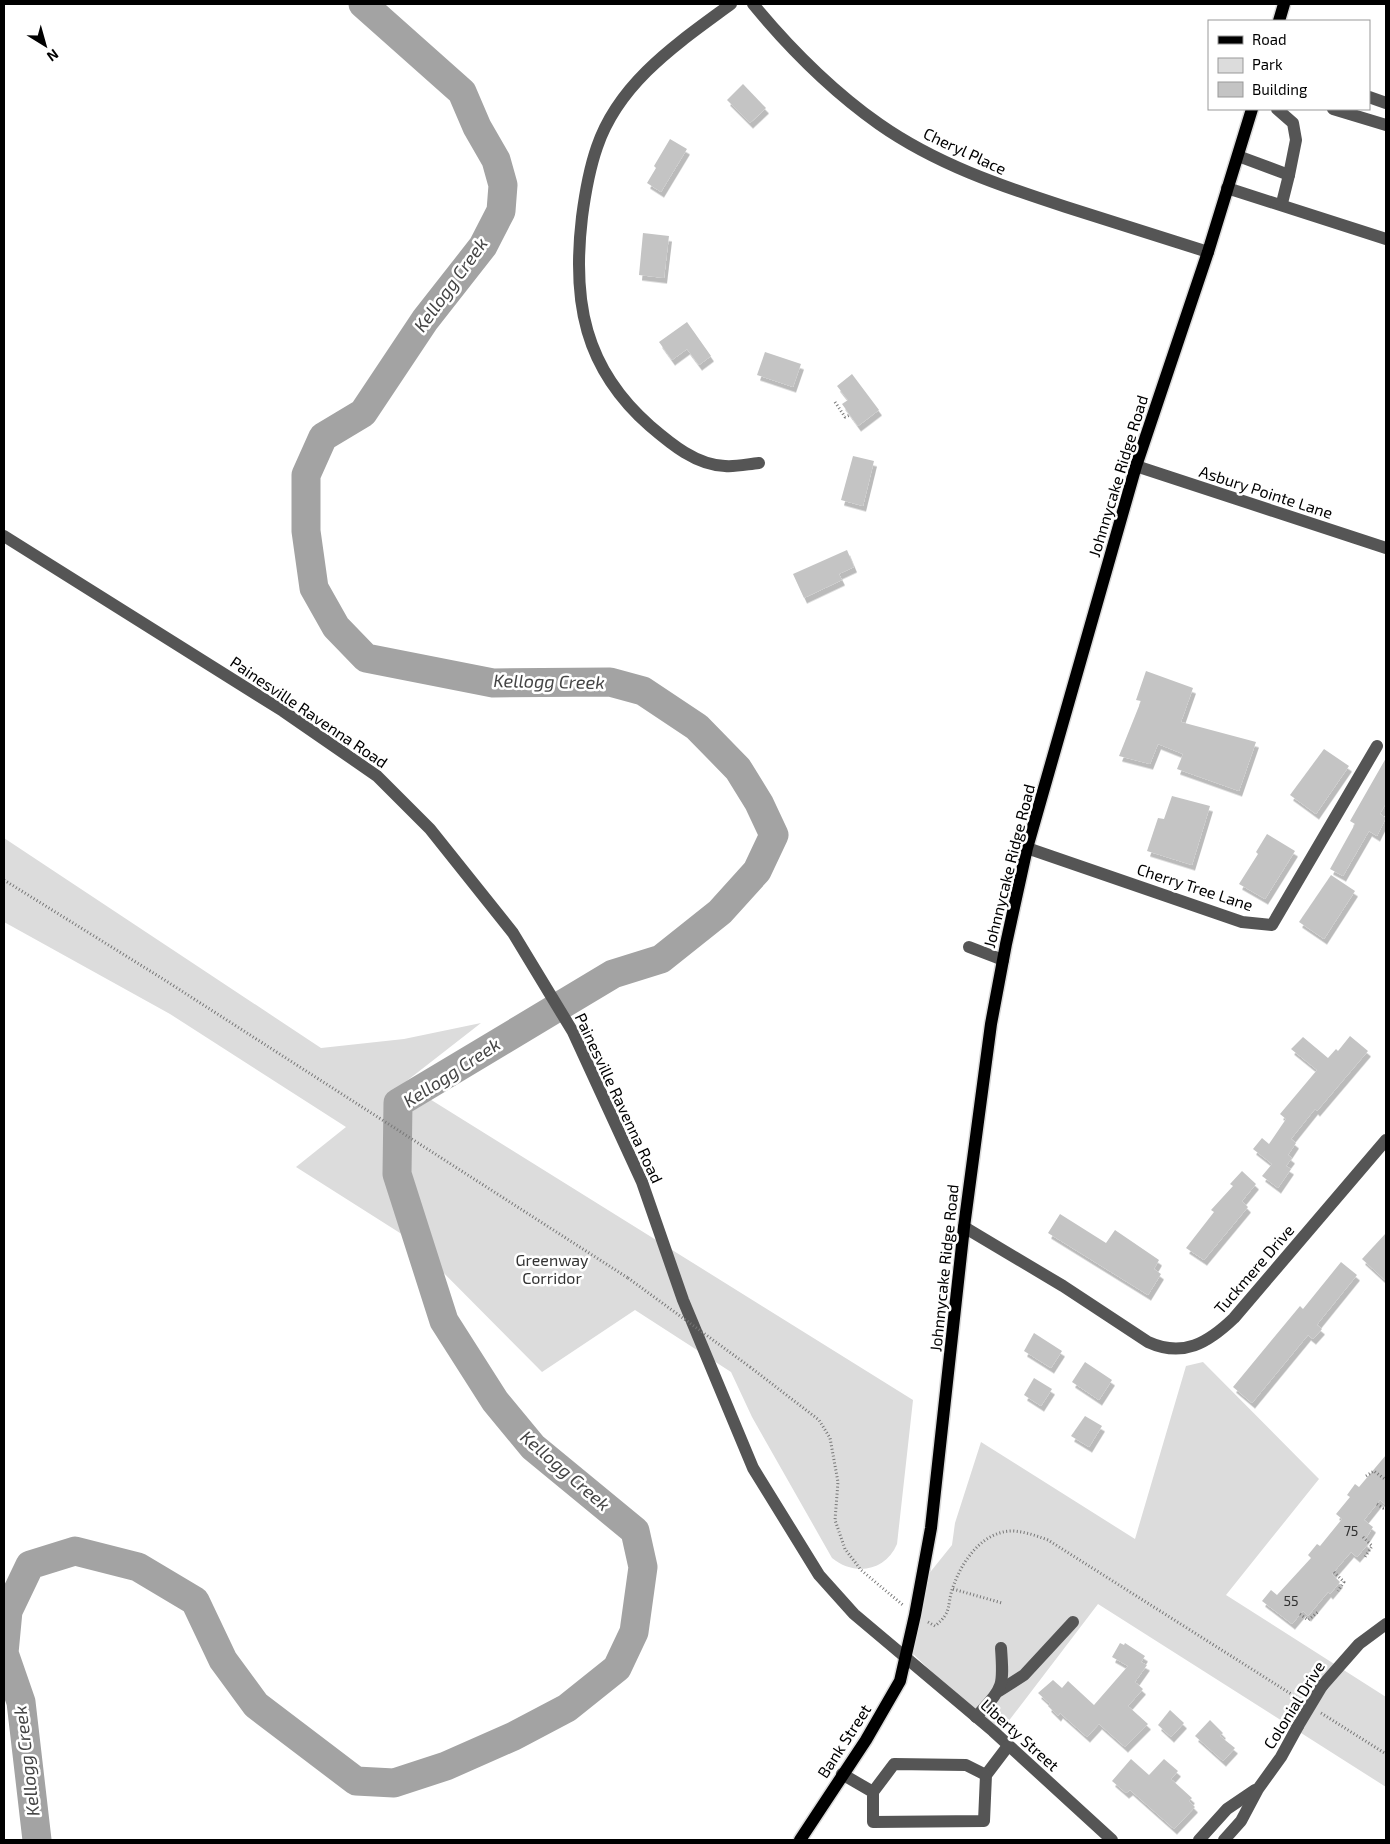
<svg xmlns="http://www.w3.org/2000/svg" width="1390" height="1844" viewBox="0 0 1390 1844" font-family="'Exo 2',sans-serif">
<defs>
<filter id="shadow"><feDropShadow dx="3" dy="5.5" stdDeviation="0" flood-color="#0004"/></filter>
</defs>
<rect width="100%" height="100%" fill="#fff"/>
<g fill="#dcdcdc">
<path d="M4 838 321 1048 404 1039 481 1023 404 1083 913 1400 897 1544C885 1572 854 1576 832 1558L752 1417 731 1372 635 1310 542 1372 411 1240 296 1167 346 1127 170 1014 4 922Z"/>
<path d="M1203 1362 1319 1479 1226 1595 1386 1697V1787L1098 1604 998 1735 912 1653 911 1596 952 1545 955 1523 981 1442 1135 1539 1186 1366Z"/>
</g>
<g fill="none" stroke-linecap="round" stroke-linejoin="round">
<path stroke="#a3a3a3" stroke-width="29" d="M37 1840 21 1702 4 1653 8 1611 30 1565 75 1551 138 1567 195 1601 223 1660 256 1705 356 1781 394 1783 446 1766 514 1736 567 1708 617 1668 634 1632 643 1567 635 1531 533 1447 495 1401 444 1321 397 1174 398 1103 613 974 661 959 720 912 757 871 774 835 759 803 738 769 697 727 643 691 610 682 493 683 366 658 336 627 314 588 306 531V475L323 437 363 413 425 320 483 246 501 211 503 185 496 160 477 127 462 92 363 4"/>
</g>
<g fill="#c4c4c4" filter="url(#shadow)">
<path d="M743 84 766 108 750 123 727 100Z"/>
<path d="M670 139 687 149 661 192 647 183 656 168 654 166Z"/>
<path d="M643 233 669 236 664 278 639 275Z"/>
<path d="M687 322 711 356 699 365 687 349 672 360 659 342Z"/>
<path d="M765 352 801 364 793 387 757 375Z"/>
<path d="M852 374 879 410 858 426 842 404 848 400 837 386Z"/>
<path d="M853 456 874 461 863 506 841 500Z"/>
<path d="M847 550 854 567 839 574 842 580 804 598 793 574Z"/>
<path d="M1146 671 1193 688 1181 722 1256 742 1239 791 1177 769 1183 754 1158 744 1150 764 1119 756 1141 701 1136 700Z"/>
<path d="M1324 749 1349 766 1316 814 1290 795Z"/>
<path d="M1386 758V803L1380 814 1386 818 1377 836 1369 831 1343 876 1330 869 1355 824 1350 821Z"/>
<path d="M1172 796 1210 806 1192 865 1147 851 1158 818 1164 819Z"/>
<path d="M1267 834 1295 851 1265 899 1239 884 1258 854 1256 852Z"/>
<path d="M1331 875 1355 891 1324 939 1299 922Z"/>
<path d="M1350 1036 1368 1051 1317 1111 1315 1109 1291 1139 1296 1143 1288 1155 1292 1158 1286 1166 1291 1169 1278 1188 1262 1176 1272 1164 1253 1149 1262 1138 1269 1144 1286 1119 1280 1114 1317 1070 1291 1049 1303 1037 1328 1058 1336 1049 1338 1051Z"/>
<path d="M1242 1171 1256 1184 1242 1201 1248 1207 1204 1260 1186 1248 1214 1212 1211 1210 1233 1186 1230 1184Z"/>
<path d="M1060 1214 1106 1243 1115 1230 1159 1260 1154 1269 1161 1274 1148 1295 1048 1233Z"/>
<path d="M1386 1233V1281L1362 1259Z"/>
<path d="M1341 1262 1357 1275 1319 1322 1317 1325 1322 1329 1313 1339 1308 1335 1252 1403 1233 1387 1300 1306 1303 1309Z"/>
<path d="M1034 1333 1062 1351 1051 1368 1024 1351Z"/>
<path d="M1085 1362 1112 1380 1099 1400 1072 1382Z"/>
<path d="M1034 1378 1052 1389 1041 1406 1024 1395Z"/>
<path d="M1085 1416 1102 1426 1089 1447 1071 1436Z"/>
<path d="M1386 1455V1505L1380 1500 1364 1520 1373 1527 1364 1541 1368 1544 1357 1557 1351 1552 1332 1574 1340 1582 1330 1594 1328 1592 1308 1616 1303 1611 1292 1624 1262 1601 1271 1590 1277 1595 1311 1558 1308 1555 1317 1544 1320 1546 1342 1519 1336 1514 1350 1497 1347 1495 1355 1484 1359 1487Z"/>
<path d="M1120 1643 1124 1645 1125 1643 1145 1656 1141 1662 1147 1665 1135 1682 1143 1689 1128 1706 1148 1724 1125 1747 1099 1724 1087 1737 1060 1713 1058 1716 1048 1706 1050 1704 1038 1693 1053 1680 1062 1688 1068 1681 1094 1705 1128 1666 1112 1657Z"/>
<path d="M1170 1710 1184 1723 1171 1737 1158 1725Z"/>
<path d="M1210 1720 1223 1733 1220 1736 1235 1748 1223 1761 1195 1736Z"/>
<path d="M1131 1759 1149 1775 1164 1759 1178 1771 1171 1779 1192 1798 1189 1801 1195 1807 1174 1829 1130 1790 1126 1793 1112 1781Z"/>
</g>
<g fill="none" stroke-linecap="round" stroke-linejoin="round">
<g stroke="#dbdbdb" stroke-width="15">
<g id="major">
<path d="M1279 21 1284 4"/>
<path d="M800 1840 866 1740 900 1681 915 1615 931 1528 964 1227 991 1024 1006 944 1027 848 1136 466 1208 252 1252 109"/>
</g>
</g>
<g stroke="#777" stroke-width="3" stroke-dasharray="1 2.5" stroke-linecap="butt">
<path d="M835 402 845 417 850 415"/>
<path d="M4 880 163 979 628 1278"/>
<path d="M750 1367 819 1420 830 1438 838 1482 835 1520 845 1549 861 1570 904 1606"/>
<path d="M1366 1476 1374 1471 1386 1480"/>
<path d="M1377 1504 1383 1508 1386 1507"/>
<path d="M1363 1537 1372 1546 1365 1557"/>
<path d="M1334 1572 1344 1582 1338 1591"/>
<path d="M953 1589 1002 1603"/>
<path d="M1300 1614 1308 1620 1318 1612"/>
<path d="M928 1622 935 1626C953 1611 946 1607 953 1587 962 1561 983 1530 1014 1531 1026 1532 1037 1536 1048 1540L1299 1699"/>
<path d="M1321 1713 1386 1754"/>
</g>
<g stroke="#555" stroke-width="12">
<path d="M731 4C678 43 619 82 597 147 589 170 585 194 582 217 572 301 584 368 650 426 671 444 696 465 725 466 736 467 748 464 759 463"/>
<path d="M753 4C791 50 831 90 879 124 936 164 1001 186 1066 207 1113 222 1161 237 1208 252"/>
<path d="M1369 97 1386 103"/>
<path d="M1277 109 1293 123 1296 140 1289 175"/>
<path d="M1333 109 1386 125"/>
<path d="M1238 156 1289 175 1282 203"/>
<path d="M1227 188 1386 239"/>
<path d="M1136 466 1386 548"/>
<path d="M4 536 283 711 377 776 430 829 513 933 573 1032 642 1182 683 1300 753 1468 819 1575 854 1614 993 1731 1112 1840"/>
<path d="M1027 848 1242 922 1272 925 1377 746"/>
<path d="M969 947 1003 960"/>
<path d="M964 1227 1063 1286 1148 1342C1183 1358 1208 1343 1234 1318L1386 1140"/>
<path d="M1322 1686 1359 1644 1386 1624"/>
<path d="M999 1691 1024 1675 1073 1622"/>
<path d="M976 1717C1003 1687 1004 1689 1001 1648"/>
<path d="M842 1774 873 1792V1822L984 1821 986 1775 1008 1746"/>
<path d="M873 1792 894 1764 966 1765 986 1775"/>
<path d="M1199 1840 1227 1809 1255 1790"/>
<path d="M1224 1840 1241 1821 1258 1789 1281 1757 1298 1726"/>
</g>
<use href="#major" stroke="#000" stroke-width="12"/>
<path stroke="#777" stroke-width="3" stroke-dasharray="1 2.5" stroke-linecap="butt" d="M628 1278 750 1367"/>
<path stroke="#555" stroke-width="12" d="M1298 1726 1322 1686"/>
</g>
<g text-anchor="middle" stroke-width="5" stroke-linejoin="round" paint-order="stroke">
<g font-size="14" fill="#313131">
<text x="1351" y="1536">75</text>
<text x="1291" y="1606">55</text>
</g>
<g font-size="16" fill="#000" stroke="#fff">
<text transform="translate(965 151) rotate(25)" y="6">Cheryl Place</text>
<text transform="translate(1118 476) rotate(-73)" y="6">Johnnycake Ridge Road</text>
<text transform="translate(1266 492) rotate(18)" y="6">Asbury Pointe Lane</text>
<text transform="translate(309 712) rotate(34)" y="6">Painesville Ravenna Road</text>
<text transform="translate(1009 866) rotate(-76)" y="6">Johnnycake Ridge Road</text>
<text transform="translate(1195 887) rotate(18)" y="6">Cherry Tree Lane</text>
<text transform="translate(619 1098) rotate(65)" y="6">Painesville Ravenna Road</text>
<text transform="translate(944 1268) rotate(-84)" y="6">Johnnycake Ridge Road</text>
<text transform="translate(1254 1269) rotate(-49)" y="6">Tuckmere Drive</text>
<text transform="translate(1294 1705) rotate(-58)" y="6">Colonial Drive</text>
<text transform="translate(1020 1735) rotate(42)" y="6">Liberty Street</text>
<text transform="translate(844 1741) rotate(-57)" y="6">Bank Street</text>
</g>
<g font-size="16" fill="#333" stroke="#fff">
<text x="552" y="1266">Greenway<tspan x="552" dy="18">Corridor</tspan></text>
</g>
<g font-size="18" font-style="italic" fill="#444" stroke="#fff">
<text transform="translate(451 285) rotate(-54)" y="6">Kellogg Creek</text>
<text transform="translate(549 682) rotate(1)" y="6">Kellogg Creek</text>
<text transform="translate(452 1073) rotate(-33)" y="6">Kellogg Creek</text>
<text transform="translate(565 1471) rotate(41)" y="6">Kellogg Creek</text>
<text transform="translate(27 1761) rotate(-97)" y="6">Kellogg Creek</text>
</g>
</g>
<rect width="1390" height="1844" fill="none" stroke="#000000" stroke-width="10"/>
<rect x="1208" y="20" width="162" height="90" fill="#ffffff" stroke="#999999"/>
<rect x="1218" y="36" width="25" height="8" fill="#000000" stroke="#999999"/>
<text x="1252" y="45" font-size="15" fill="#000000">Road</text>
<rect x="1218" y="58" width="25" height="15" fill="#dcdcdc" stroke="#999999"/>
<text x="1252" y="70" font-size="15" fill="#000000">Park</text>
<rect x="1218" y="82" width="25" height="15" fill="#c4c4c4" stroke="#999999"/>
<text x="1252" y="95" font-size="15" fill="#000000">Building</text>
<g transform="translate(45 45) rotate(143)" stroke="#ffffff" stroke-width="4" paint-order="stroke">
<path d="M0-4L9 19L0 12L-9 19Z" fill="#000000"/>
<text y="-8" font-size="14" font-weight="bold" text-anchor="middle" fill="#000000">N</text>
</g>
</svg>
